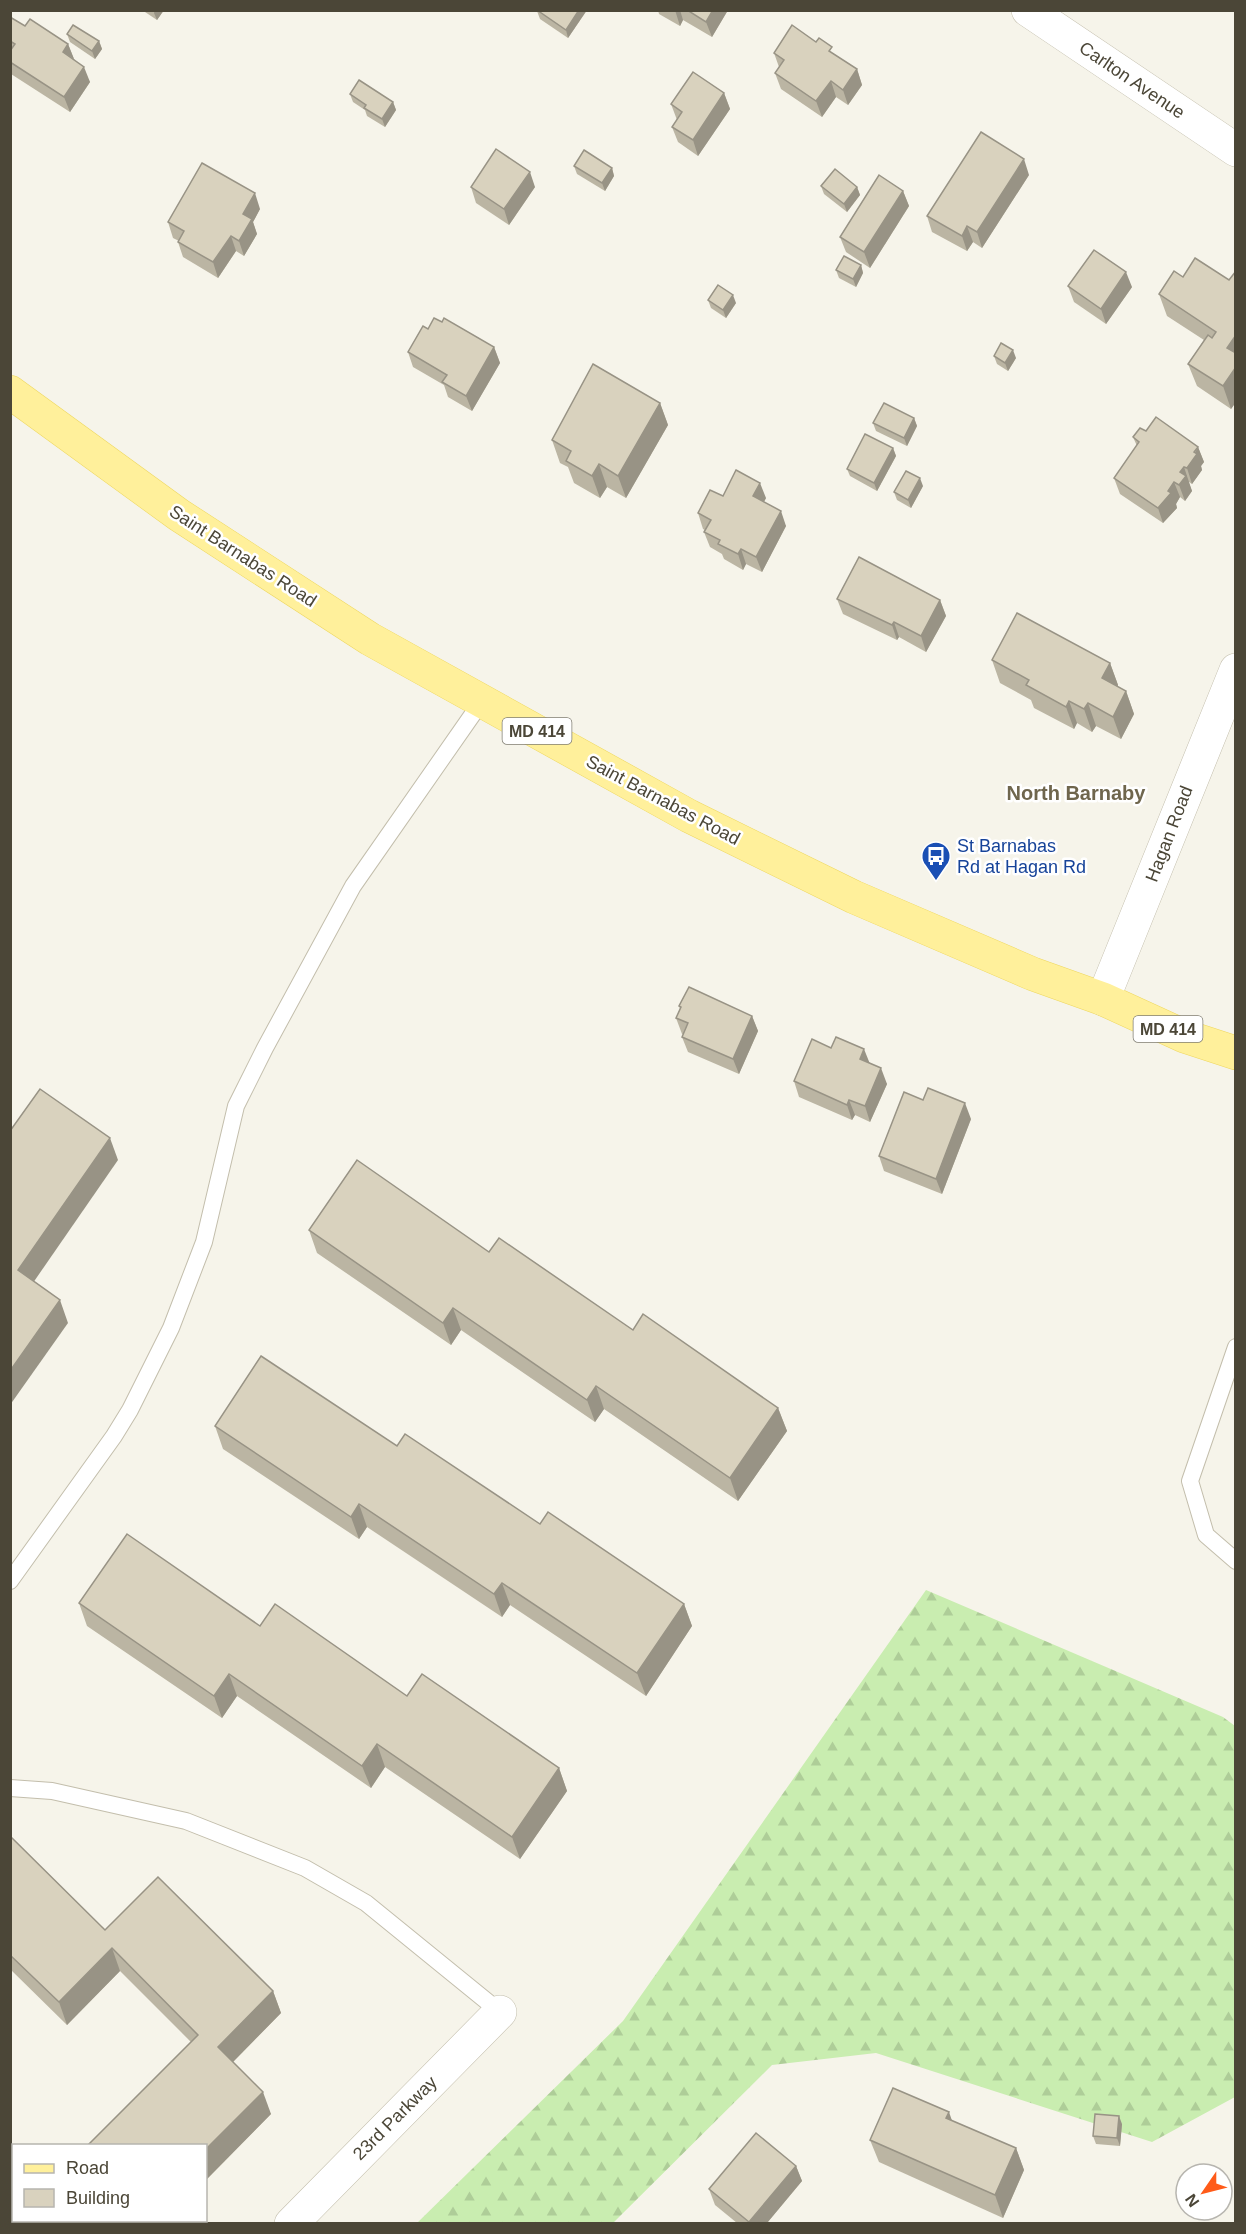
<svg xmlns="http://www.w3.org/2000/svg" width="1246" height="2234" viewBox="0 0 1246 2234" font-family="Helvetica,sans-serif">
<defs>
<pattern id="forest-firs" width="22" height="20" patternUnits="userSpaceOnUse" patternTransform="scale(1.5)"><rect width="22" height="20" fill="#c9edb0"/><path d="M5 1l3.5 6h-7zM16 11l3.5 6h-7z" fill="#aecd98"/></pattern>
</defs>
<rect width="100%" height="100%" fill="#f6f4ea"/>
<path fill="url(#forest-firs)" d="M926 1590 1223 1717 1235 1726V2097L1152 2142 876 2053 772 2065 613 2223 416 2224 623 2021Z"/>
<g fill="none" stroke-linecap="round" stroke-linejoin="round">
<g stroke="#c3beac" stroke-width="18">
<g id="service">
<path d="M1236 1347 1190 1481 1206 1535 1236 1561"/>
<path d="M10 1581 114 1436 130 1410 171 1328 204 1242 236 1106 265 1048 353 886 482 701"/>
<path d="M10 1788 52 1791 186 1821 305 1868 366 1903 500 2012"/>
</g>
</g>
<g stroke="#c3beac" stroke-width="34">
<g id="minor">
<path d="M1028 10 1236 150"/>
<path d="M291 2224 500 2012"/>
</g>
</g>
<g stroke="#c3beac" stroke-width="34">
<path id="tertiary" d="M1103 999 1236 670"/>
</g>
<g stroke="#eed760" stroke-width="34">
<path id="primary" d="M10 392 179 515 370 639 689 816 854 897 1033 974 1103 999 1184 1036 1236 1053"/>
</g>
<use href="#service" stroke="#fff" stroke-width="16"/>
<use href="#minor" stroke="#fff" stroke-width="33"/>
<use href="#tertiary" stroke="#fff" stroke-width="33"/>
<use href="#primary" stroke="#fff09b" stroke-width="33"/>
</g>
<g fill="#bbb5a3">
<path d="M142 10H164L157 20Z"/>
<path d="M587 10 568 38 540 19 537 11Z"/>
<path d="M658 10H728L712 37 683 20 680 26 659 14Z"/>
<path d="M10 17 25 26 68 44 74 59 90 82 70 112 11 74Z"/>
<path d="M67 34 99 41 102 49 95 59 70 42Z"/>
<path d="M774 53 835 55 857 69 862 85 848 105 836 97 822 117 781 89 775 73 779 67Z"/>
<path d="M724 93 730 109 698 156 678 142 672 127 677 120 671 104Z"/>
<path d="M350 94 393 102 396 110 385 127 367 116 365 110 353 102Z"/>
<path d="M574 166 612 168 614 176 605 191 577 174Z"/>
<path d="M1029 175 982 248 973 242 967 251 932 232 927 216Z"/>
<path d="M821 186 857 187 860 195 847 212 824 194Z"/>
<path d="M471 187H535L509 225 476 203Z"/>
<path d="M903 191 909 206 870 268 846 252 840 237Z"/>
<path d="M260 209 253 222 257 234 244 256 236 251 218 278 183 257 178 242 179 241 173 238 168 222Z"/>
<path d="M861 265 863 273 856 287 839 278 836 270Z"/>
<path d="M1236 271V402L1231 409 1197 386 1188 364 1204 340 1167 316 1159 294 1183 277 1229 280Z"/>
<path d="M1068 286 1132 287 1106 324 1074 302Z"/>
<path d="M708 300 736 303 726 318 711 308Z"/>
<path d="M428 329 494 347 500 363 472 411 448 397 444 385 413 367 408 352Z"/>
<path d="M994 356 1016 358 1008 371 997 364Z"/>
<path d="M660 403 668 425 626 498 607 487 600 498 574 483 568 467 560 463 552 440Z"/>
<path d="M914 418 917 426 907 446 876 431 873 423Z"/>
<path d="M1146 431 1198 447 1204 462 1201 466 1202 470 1192 484 1189 482V483L1192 491 1185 501 1180 497 1176 504 1177 508 1163 523 1120 494 1114 478 1137 446 1133 437Z"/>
<path d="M893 448 896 456 877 491 850 476 847 469Z"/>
<path d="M923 486 911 508 897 500 894 492Z"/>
<path d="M723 496 766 498 764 502 786 526 762 572 746 564 743 570 724 559 722 554 710 547 704 532 705 530 703 529 698 513Z"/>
<path d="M837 599 940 600 946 616 926 652 899 637 897 640 843 614Z"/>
<path d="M992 660 1110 663 1118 685V687L1126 691 1134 714 1121 739 1096 726 1092 732 1077 723 1074 729 1034 708 1031 700 1000 683Z"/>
<path d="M679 1006 752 1016 758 1031 739 1074 688 1052 682 1037 683 1034H682L676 1018 680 1009Z"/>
<path d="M870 1063 887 1084 870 1122 855 1115 852 1120 799 1097 794 1081Z"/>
<path d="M971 1119 942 1194 884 1171 879 1156Z"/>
<path d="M309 1230 489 1252 778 1408 787 1431 738 1501 604 1409 595 1422 461 1330 451 1345 317 1253Z"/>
<path d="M215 1426 397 1446 684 1604 692 1626 646 1696 510 1605 502 1617 367 1527 359 1539 223 1449Z"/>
<path d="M79 1603 260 1626 559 1768 567 1791 520 1859 385 1767 371 1788 237 1696 222 1718 87 1626Z"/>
<path d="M10 1836 105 1930 273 1991 281 2013 233 2062 271 2114 206 2180V2145L191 2042 120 1971 67 2025 10 1969Z"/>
<path d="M951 2120 1016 2148 1024 2170 1003 2218 879 2162 870 2140Z"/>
<path d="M1122 2124 1120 2146 1096 2144 1093 2136Z"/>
<path d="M796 2166 802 2181 767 2223H737L715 2205 709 2189Z"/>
<path d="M147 2220H165L162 2223H151Z"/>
</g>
<g fill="#989385">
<path d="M155 10H164L157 20 154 13Z"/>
<path d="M579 10H587L568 38 566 30Z"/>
<path d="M675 10H680L683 20 680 26Z"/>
<path d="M713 10H728L712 37 706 22Z"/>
<path d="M99 41 102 49 95 59 92 51Z"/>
<path d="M68 44 74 59 63 52Z"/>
<path d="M84 67 90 82 70 112 64 97Z"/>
<path d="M857 69 862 85 848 105 843 90Z"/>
<path d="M831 81 836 97 822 117 816 101Z"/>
<path d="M724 93 730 109 698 156 693 140Z"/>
<path d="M393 102 396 110 385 127 382 119Z"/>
<path d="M1024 159 1029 175 982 248 977 232Z"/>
<path d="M612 168 614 176 605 191 602 183Z"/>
<path d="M530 172 535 187 509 225 504 209Z"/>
<path d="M857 187 860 195 847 212 844 204Z"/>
<path d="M903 191 909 206 870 268 864 252Z"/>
<path d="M255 193 260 209 253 222 257 234 244 256 239 241 243 214Z"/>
<path d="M967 226 973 242 967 251 962 236Z"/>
<path d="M231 236 236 251 218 278 213 262Z"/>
<path d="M861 265 863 273 856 287 853 279Z"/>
<path d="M1126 272 1132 287 1106 324 1101 309Z"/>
<path d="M733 295 736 303 726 318 723 310Z"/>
<path d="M1236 335V402L1231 409 1223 386 1227 348Z"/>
<path d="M494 347 500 363 472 411 466 396Z"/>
<path d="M1013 350 1016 358 1008 371 1005 363Z"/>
<path d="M660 403 668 425 626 498 618 476Z"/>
<path d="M914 418 917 426 907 446 904 438Z"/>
<path d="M1198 447 1204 462 1201 466 1202 470 1192 484 1187 468Z"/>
<path d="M893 448 896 456 877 491 874 483Z"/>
<path d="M599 464 607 487 600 498 592 476Z"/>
<path d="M1184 467 1192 491 1185 501 1179 485 1180 472Z"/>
<path d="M920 478 923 486 911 508 908 500Z"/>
<path d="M1174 482 1180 497 1176 504 1177 508 1163 523 1158 508Z"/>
<path d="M760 483 766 498 758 512 753 496Z"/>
<path d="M781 511 786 526 762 572 756 557Z"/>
<path d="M741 549 746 564 743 570 738 554Z"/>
<path d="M940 600 946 616 926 652 921 636Z"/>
<path d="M894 622 899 637 897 640 892 625Z"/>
<path d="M1110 663 1118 685 1110 700 1102 678Z"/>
<path d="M1126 691 1134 714 1121 739 1113 717Z"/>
<path d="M1069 701 1077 723 1074 729 1066 707Z"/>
<path d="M1088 703 1096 726 1092 732 1084 709Z"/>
<path d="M752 1016 758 1031 739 1074 733 1059Z"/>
<path d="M864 1049 870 1064 860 1059Z"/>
<path d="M881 1068 887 1084 870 1122 865 1106Z"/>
<path d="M849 1100 855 1115 852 1120 847 1105Z"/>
<path d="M965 1103 971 1119 942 1194 936 1179Z"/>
<path d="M110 1138 118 1160 26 1293 18 1270Z"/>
<path d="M60 1300 68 1323 10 1405V1371Z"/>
<path d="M453 1308 461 1330 451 1345 443 1323Z"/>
<path d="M596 1386 604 1409 595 1422 587 1400Z"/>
<path d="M778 1408 787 1431 738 1501 730 1478Z"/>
<path d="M359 1504 367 1527 359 1539 351 1517Z"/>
<path d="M502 1583 510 1605 502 1617 494 1594Z"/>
<path d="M684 1604 692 1626 646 1696 637 1673Z"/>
<path d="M229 1674 237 1696 222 1718 214 1696Z"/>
<path d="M377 1744 385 1767 371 1788 362 1766Z"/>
<path d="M559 1768 567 1791 520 1859 512 1837Z"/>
<path d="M112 1948 120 1971 67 2025 59 2002Z"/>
<path d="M273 1991 281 2013 226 2069 218 2047Z"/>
<path d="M263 2092 271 2114 206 2180V2149Z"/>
<path d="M949 2112 957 2135 946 2118Z"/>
<path d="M1119 2116 1122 2124 1120 2146 1117 2138Z"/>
<path d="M1016 2148 1024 2170 1003 2218 995 2195Z"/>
<path d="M796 2166 802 2181 767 2223H750L749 2222Z"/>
<path d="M153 2220H165L162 2223H154Z"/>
</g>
<g fill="#d9d2be" stroke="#989385" stroke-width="1.5">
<path d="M537 10H579L566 30Z"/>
<path d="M687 10H713L706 22Z"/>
<path d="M10 17 25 26 30 19 68 44 63 52 84 67 64 97 10 62V51L15 44 10 41Z"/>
<path d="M73 25 99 41 92 51 67 34Z"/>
<path d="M792 25 816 42 819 38 832 47 829 51 857 69 843 90 831 81 816 101 775 73 784 60 774 53Z"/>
<path d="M693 72 724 93 693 140 672 127 682 112 671 104Z"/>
<path d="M359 80 393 102 382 119 364 108 366 105 350 94Z"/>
<path d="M981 132 1024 159 977 232 967 226 962 236 927 216Z"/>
<path d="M496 149 530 172 504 209 471 187Z"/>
<path d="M584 150 612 168 602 183 574 166Z"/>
<path d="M202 163 255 193 243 214 252 219 239 241 231 236 213 262 178 242 184 231 168 222Z"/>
<path d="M835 169 857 187 844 204 821 186Z"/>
<path d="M879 175 903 191 864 252 840 237Z"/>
<path d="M1094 250 1126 272 1101 309 1068 286Z"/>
<path d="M844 256 861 265 853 279 836 270Z"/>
<path d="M1195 258 1229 280 1236 271V335L1227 348 1236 353V367L1223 386 1188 364 1208 335 1212 338 1216 332 1159 294 1174 271 1183 277Z"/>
<path d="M718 285 733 295 723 310 708 300Z"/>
<path d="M434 318 442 322 444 318 494 347 466 396 442 382 447 375 408 352 423 326 428 329Z"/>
<path d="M1001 343 1013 350 1005 363 994 356Z"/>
<path d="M593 364 660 403 618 476 599 464 592 476 566 461 571 451 552 440Z"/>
<path d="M884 403 914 418 904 438 873 423Z"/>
<path d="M1156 417 1198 447 1194 452 1197 454 1187 468 1184 467 1180 472 1186 476 1179 485 1174 482 1168 491 1171 493 1158 508 1114 478 1139 442 1133 437 1140 428 1146 431Z"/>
<path d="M865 434 893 448 874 483 847 469Z"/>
<path d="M736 470 760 483 753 496 781 511 756 557 741 549 738 554 718 544 720 540 704 532 711 520 698 513 710 490 723 496Z"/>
<path d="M906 471 920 478 908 500 894 492Z"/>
<path d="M859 557 940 600 921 636 894 622 892 625 837 599Z"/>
<path d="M1017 613 1110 663 1102 678 1126 691 1113 717 1088 703 1084 709 1069 701 1066 707 1026 685 1029 680 992 660Z"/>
<path d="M689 987 752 1016 733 1059 682 1037 688 1023 676 1018 681 1007 679 1006Z"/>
<path d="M836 1037 864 1049 860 1059 881 1068 865 1106 849 1100 847 1105 794 1081 812 1039 831 1048Z"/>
<path d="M928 1088 965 1103 936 1179 879 1156 904 1092 923 1100Z"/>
<path d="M40 1089 110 1138 18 1270 60 1300 10 1371V1131Z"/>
<path d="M357 1160 489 1252 499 1238 633 1330 643 1314 778 1408 730 1478 596 1386 587 1400 453 1308 443 1323 309 1230Z"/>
<path d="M261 1356 397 1446 405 1434 540 1524 548 1512 684 1604 637 1673 502 1583 494 1594 359 1504 351 1517 215 1426Z"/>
<path d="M127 1534 260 1626 275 1604 407 1696 422 1674 559 1768 512 1837 377 1744 362 1766 229 1674 214 1696 79 1603Z"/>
<path d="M10 1836 105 1930 158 1877 273 1991 218 2047 263 2092 206 2149V2145H88L198 2035 112 1948 59 2002 10 1955Z"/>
<path d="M893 2088 949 2112 946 2118 1016 2148 995 2195 870 2140Z"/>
<path d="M1095 2114 1119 2116 1117 2138 1093 2136Z"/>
<path d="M756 2133 796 2166 749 2222 709 2189Z"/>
<path d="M17 2220H36L39 2223H14Z"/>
</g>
<defs>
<g id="bus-pin" transform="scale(1.5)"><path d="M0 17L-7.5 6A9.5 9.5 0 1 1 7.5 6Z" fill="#1a4fb4" stroke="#fff"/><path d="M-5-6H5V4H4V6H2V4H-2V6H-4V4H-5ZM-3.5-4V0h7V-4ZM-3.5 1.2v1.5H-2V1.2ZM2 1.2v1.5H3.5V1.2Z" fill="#fff"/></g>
</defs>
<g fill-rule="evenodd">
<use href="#bus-pin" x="936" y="856"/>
</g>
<g text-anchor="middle" stroke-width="5" stroke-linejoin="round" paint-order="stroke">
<g fill="#fff" stroke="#817e73" stroke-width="1.5">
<rect x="502.5" y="718" width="69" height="26" rx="4.5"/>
<rect x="1133.5" y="1016" width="69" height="26" rx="4.5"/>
</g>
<g font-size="16" font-weight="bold" fill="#4b4637">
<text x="537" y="737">MD 414</text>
<text x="1168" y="1035">MD 414</text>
</g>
<g font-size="18" fill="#4b4637" stroke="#fff">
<text transform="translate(1132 80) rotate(34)" y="6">Carlton Avenue</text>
<text transform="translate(243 556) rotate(33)" y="6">Saint Barnabas Road</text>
<text transform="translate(663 800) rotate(28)" y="6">Saint Barnabas Road</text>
<text transform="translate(1169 834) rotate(-69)" y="6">Hagan Road</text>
<text transform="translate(395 2118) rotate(-45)" y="6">23rd Parkway</text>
</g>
<g font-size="18" fill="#164399" stroke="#fff" text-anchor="start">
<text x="957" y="852">St Barnabas<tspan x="957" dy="21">Rd at Hagan Rd</tspan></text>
</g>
<g font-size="20" font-weight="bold" fill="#6f664d" stroke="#fff">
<text x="1076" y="800">North Barnaby</text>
</g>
</g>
<rect width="1246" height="2234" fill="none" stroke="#4b4637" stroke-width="24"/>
<rect x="12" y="2144" width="195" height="78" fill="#ffffff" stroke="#b7b5af" stroke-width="1.5"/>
<rect x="24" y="2164" width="30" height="9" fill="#fff09b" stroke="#b7b5af" stroke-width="1.5"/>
<text x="66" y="2174" font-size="18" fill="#4b4637">Road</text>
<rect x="24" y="2189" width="30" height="18" fill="#d9d2be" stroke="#b7b5af" stroke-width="1.5"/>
<text x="66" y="2204" font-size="18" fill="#4b4637">Building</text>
<g transform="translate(1204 2192) rotate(235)"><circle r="28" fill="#ffffff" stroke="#b7b5af" stroke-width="1.5"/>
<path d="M0-4.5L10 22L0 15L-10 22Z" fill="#ff5b19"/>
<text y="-9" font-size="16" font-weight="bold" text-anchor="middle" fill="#4b4637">N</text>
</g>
</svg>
